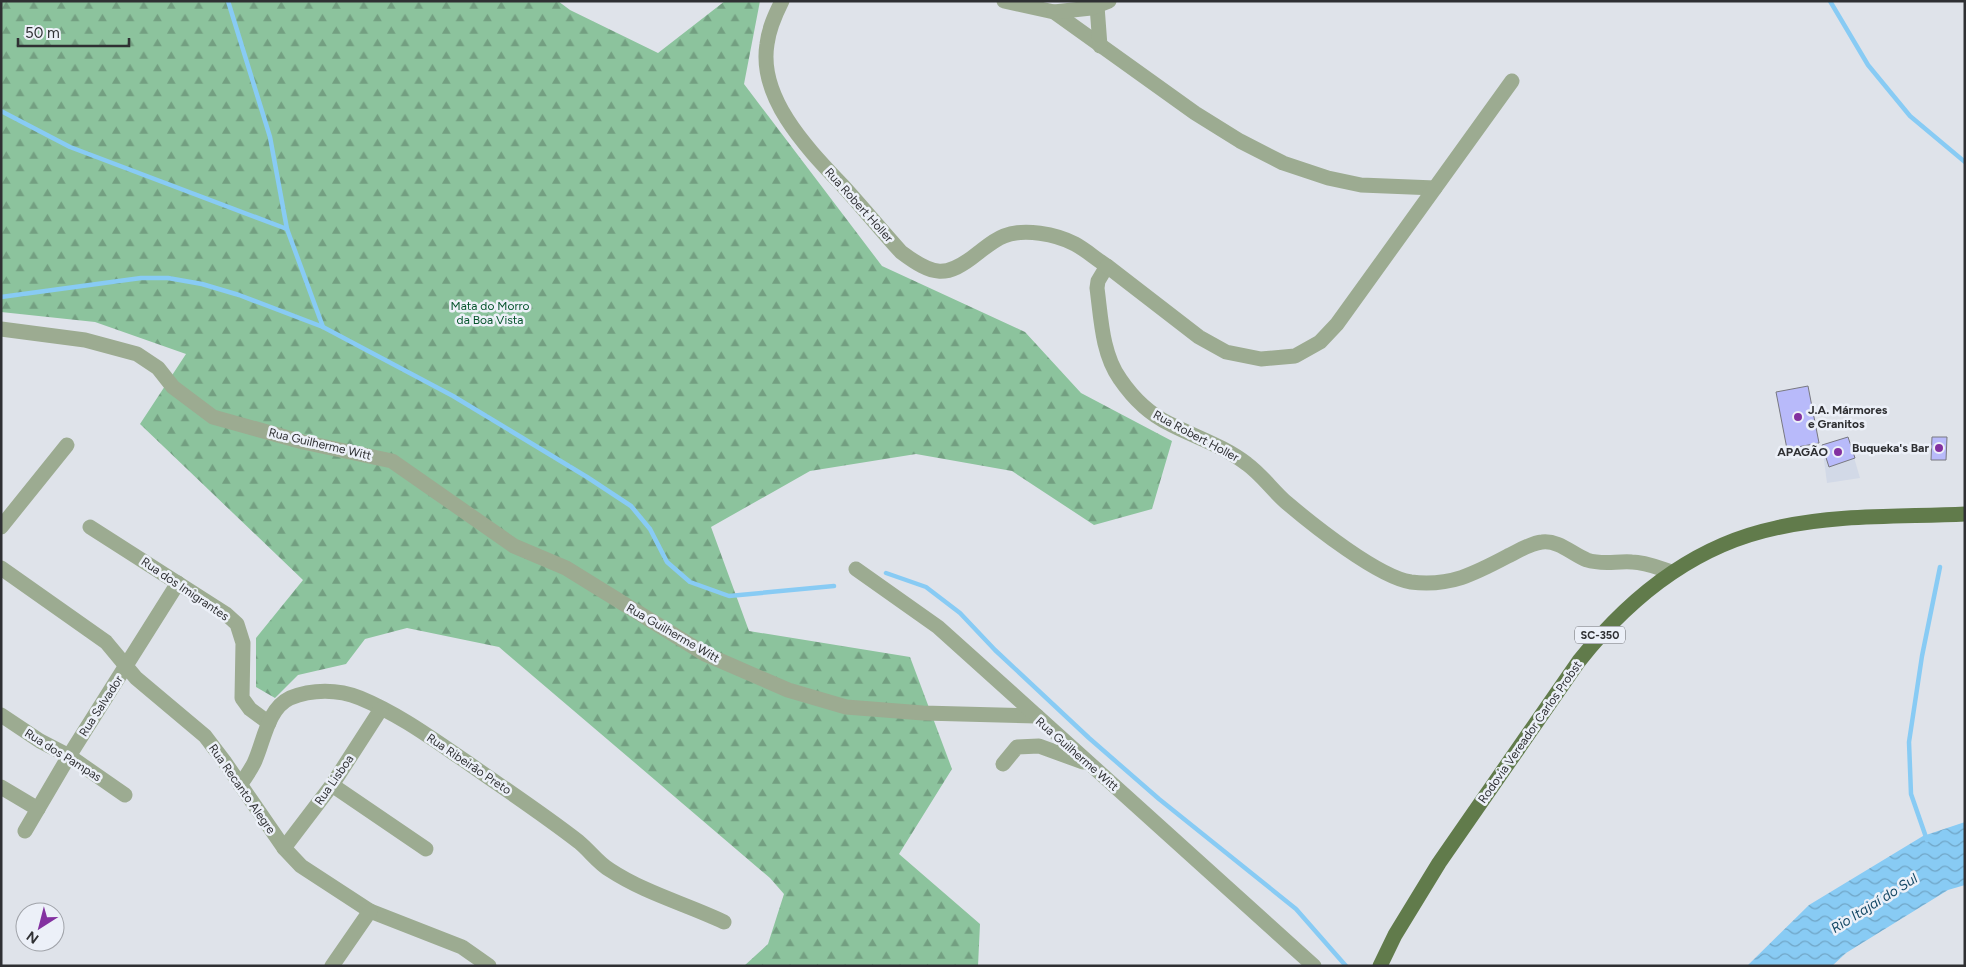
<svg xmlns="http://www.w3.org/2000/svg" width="1966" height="967" viewBox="0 0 1966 967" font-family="Figtree,sans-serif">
<defs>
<pattern id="forest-firs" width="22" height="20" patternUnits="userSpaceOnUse" patternTransform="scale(1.25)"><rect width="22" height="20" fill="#8cc39d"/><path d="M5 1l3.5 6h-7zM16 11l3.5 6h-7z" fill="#739f81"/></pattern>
<pattern id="water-waves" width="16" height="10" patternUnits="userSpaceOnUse" patternTransform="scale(1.25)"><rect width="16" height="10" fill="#88cbf4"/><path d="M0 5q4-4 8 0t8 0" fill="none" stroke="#70a5c6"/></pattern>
</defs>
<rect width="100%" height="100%" fill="#dfe3ea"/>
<path fill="#d2d9e7" d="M1848 437 1860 478 1827 483 1822 445Z"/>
<path fill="url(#forest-firs)" d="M1 1H558L570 10 658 53 725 1H760L744 84 882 266 1025 332 1081 393 1172 441 1152 509 1094 525 1012 471 916 454 810 471 711 527 749 631 910 657 952 769 899 854 980 924 978 966H744L768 944 784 894 770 878 499 647 407 628 365 639 346 664 298 675 275 698 256 687V638L303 580 140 424 186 354 95 322 1 312Z"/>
<path fill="url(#water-waves)" d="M1965 822V885L1948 890 1846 953 1832 966H1747L1809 905 1923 836Z"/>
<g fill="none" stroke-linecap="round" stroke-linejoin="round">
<g stroke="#88cbf4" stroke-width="4.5">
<path d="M228 1 270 137 287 229 323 327"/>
<path d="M1830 1 1868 65 1910 116 1965 162"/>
<path d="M1 111 70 147 287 229"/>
<path d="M1 297 141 278H168L202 284 239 295 323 327 453 396 587 477 631 506 650 529 667 562 690 582 729 596 834 586"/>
<path d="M886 573 926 587 960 613 995 650 1089 738 1159 799 1296 909 1346 966"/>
<path d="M1927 840 1911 794 1909 742 1922 656 1940 567"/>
</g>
</g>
<g fill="#b8bafa" stroke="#787880">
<path d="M1808 386 1819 443 1787 449 1776 392Z"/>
<path d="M1848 437 1855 458 1829 467 1822 445Z"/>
<path d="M1932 437H1947L1946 460H1931Z"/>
</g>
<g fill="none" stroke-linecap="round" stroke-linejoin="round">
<g stroke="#9cab91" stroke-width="15">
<path d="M782 1C775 15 769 28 767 44 758 99 809 150 843 186 863 208 881 230 901 252 933 276 946 279 978 253 986 247 994 240 1004 236 1024 228 1056 234 1075 244 1086 250 1096 259 1107 266L1098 281 1097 288C1101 318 1102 354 1120 379 1133 398 1149 414 1170 424 1195 437 1224 446 1247 464 1262 475 1273 491 1287 503 1313 525 1378 577 1411 582 1451 587 1476 573 1510 555 1520 550 1531 543 1542 542 1559 540 1572 554 1587 560 1602 565 1616 561 1632 562 1645 562 1659 568 1672 572"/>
<path d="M1004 1 1054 12 1195 113 1240 141 1283 163 1328 178 1361 185 1435 188"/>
<path d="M1097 6 1100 46"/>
<path d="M1054 12 1091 8 1109 1"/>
<path d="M1107 266 1199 337 1226 352 1261 359 1295 356 1320 342 1337 324 1512 81"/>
<path d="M1 329 85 340 137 354 158 368 173 387 213 417 303 442 392 461 514 546 566 568 705 654 788 690 846 707 923 713 1037 716 1314 966"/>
<path d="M1 527 67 445"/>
<path d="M90 527 226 614 237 624 243 643 242 698 250 709 269 723"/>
<path d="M1 568 106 642 136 678 205 736 224 761 284 848 301 866 370 911 462 947 489 966"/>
<path d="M856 569 938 627 1037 716"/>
<path d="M1 715 40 741 69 756 125 795"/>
<path d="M1003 764 1017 747 1039 746 1083 762"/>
<path d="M240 785C245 778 250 771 254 763 264 742 267 709 290 698 312 689 338 689 360 698 399 714 434 740 468 763 505 789 543 814 579 842 590 851 598 863 610 870 645 893 686 904 724 922"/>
<path d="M332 785 426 849"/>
<path d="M1 787 38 809"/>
<path d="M25 831 69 756 178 583"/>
<path d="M284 848 332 785 381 709"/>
<path d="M332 966 370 911"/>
</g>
<path stroke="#617b4b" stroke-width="15" d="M1380 966 1395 935 1439 863 1579 661C1630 597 1695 545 1776 528 1837 514 1902 517 1965 514"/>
</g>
<g fill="#8331a0" stroke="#ecf0f8" stroke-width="2">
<circle cx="1798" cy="417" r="5"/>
<circle cx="1939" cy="448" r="5"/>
<circle cx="1838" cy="452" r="5"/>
</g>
<g text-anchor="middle" stroke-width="5" stroke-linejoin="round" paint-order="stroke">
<rect fill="#ecf0f8" stroke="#686a6e" stroke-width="1" x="1575" y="626.5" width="50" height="17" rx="4"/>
<g font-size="11" font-weight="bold" fill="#2f3033">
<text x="1600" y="639">SC-350</text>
</g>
<g font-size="12" fill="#2f3033" stroke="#ecf0f8">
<text transform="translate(859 205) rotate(48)" y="4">Rua Robert Holler</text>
<text transform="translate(1196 436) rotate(28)" y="4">Rua Robert Holler</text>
<text transform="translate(320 444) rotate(13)" y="4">Rua Guilherme Witt</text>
<text transform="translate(185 589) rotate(34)" y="4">Rua dos Imigrantes</text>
<text transform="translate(673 633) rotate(30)" y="4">Rua Guilherme Witt</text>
<text transform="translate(101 706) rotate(-57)" y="4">Rua Salvador</text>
<text transform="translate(1530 732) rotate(-55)" y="4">Rodovia Vereador Carlos Probst</text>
<text transform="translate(1077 754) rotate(41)" y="4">Rua Guilherme Witt</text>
<text transform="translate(63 755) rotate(32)" y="4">Rua dos Pampas</text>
<text transform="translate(469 764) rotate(34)" y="4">Rua Ribeirão Preto</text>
<text transform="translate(334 780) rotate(-55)" y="4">Rua Lisboa</text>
<text transform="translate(242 789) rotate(55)" y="4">Rua Recanto Alegre</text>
</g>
<g font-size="12" fill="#06542c" stroke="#ecf0f8">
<text x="490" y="310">Mata do Morro<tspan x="490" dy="14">da Boa Vista</tspan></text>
</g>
<g font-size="12" font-weight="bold" fill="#2f3033" stroke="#ecf0f8" text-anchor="end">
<text x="1808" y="414" text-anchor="start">J.A. Mármores<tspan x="1808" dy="14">e Granitos</tspan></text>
<text x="1929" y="452">Buqueka's Bar</text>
<text x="1828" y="456">APAGÃO</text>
</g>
<g font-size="14" font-style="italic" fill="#144865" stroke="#ecf0f8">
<text transform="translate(1874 903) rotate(-32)" y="5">Rio Itajaí do Sul</text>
</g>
</g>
<rect width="1966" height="967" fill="none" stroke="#2f3033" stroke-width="5"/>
<g transform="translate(40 927) rotate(216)"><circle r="24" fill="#ecf0f8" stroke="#a0a3a9"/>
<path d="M0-4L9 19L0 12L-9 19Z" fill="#8331a0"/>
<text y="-8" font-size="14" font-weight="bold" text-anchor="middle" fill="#2f3033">N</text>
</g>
<path d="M18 38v8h111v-8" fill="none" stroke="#2f3033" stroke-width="2.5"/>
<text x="25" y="38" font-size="15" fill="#2f3033" stroke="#ecf0f8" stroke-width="4" paint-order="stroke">50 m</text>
</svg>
